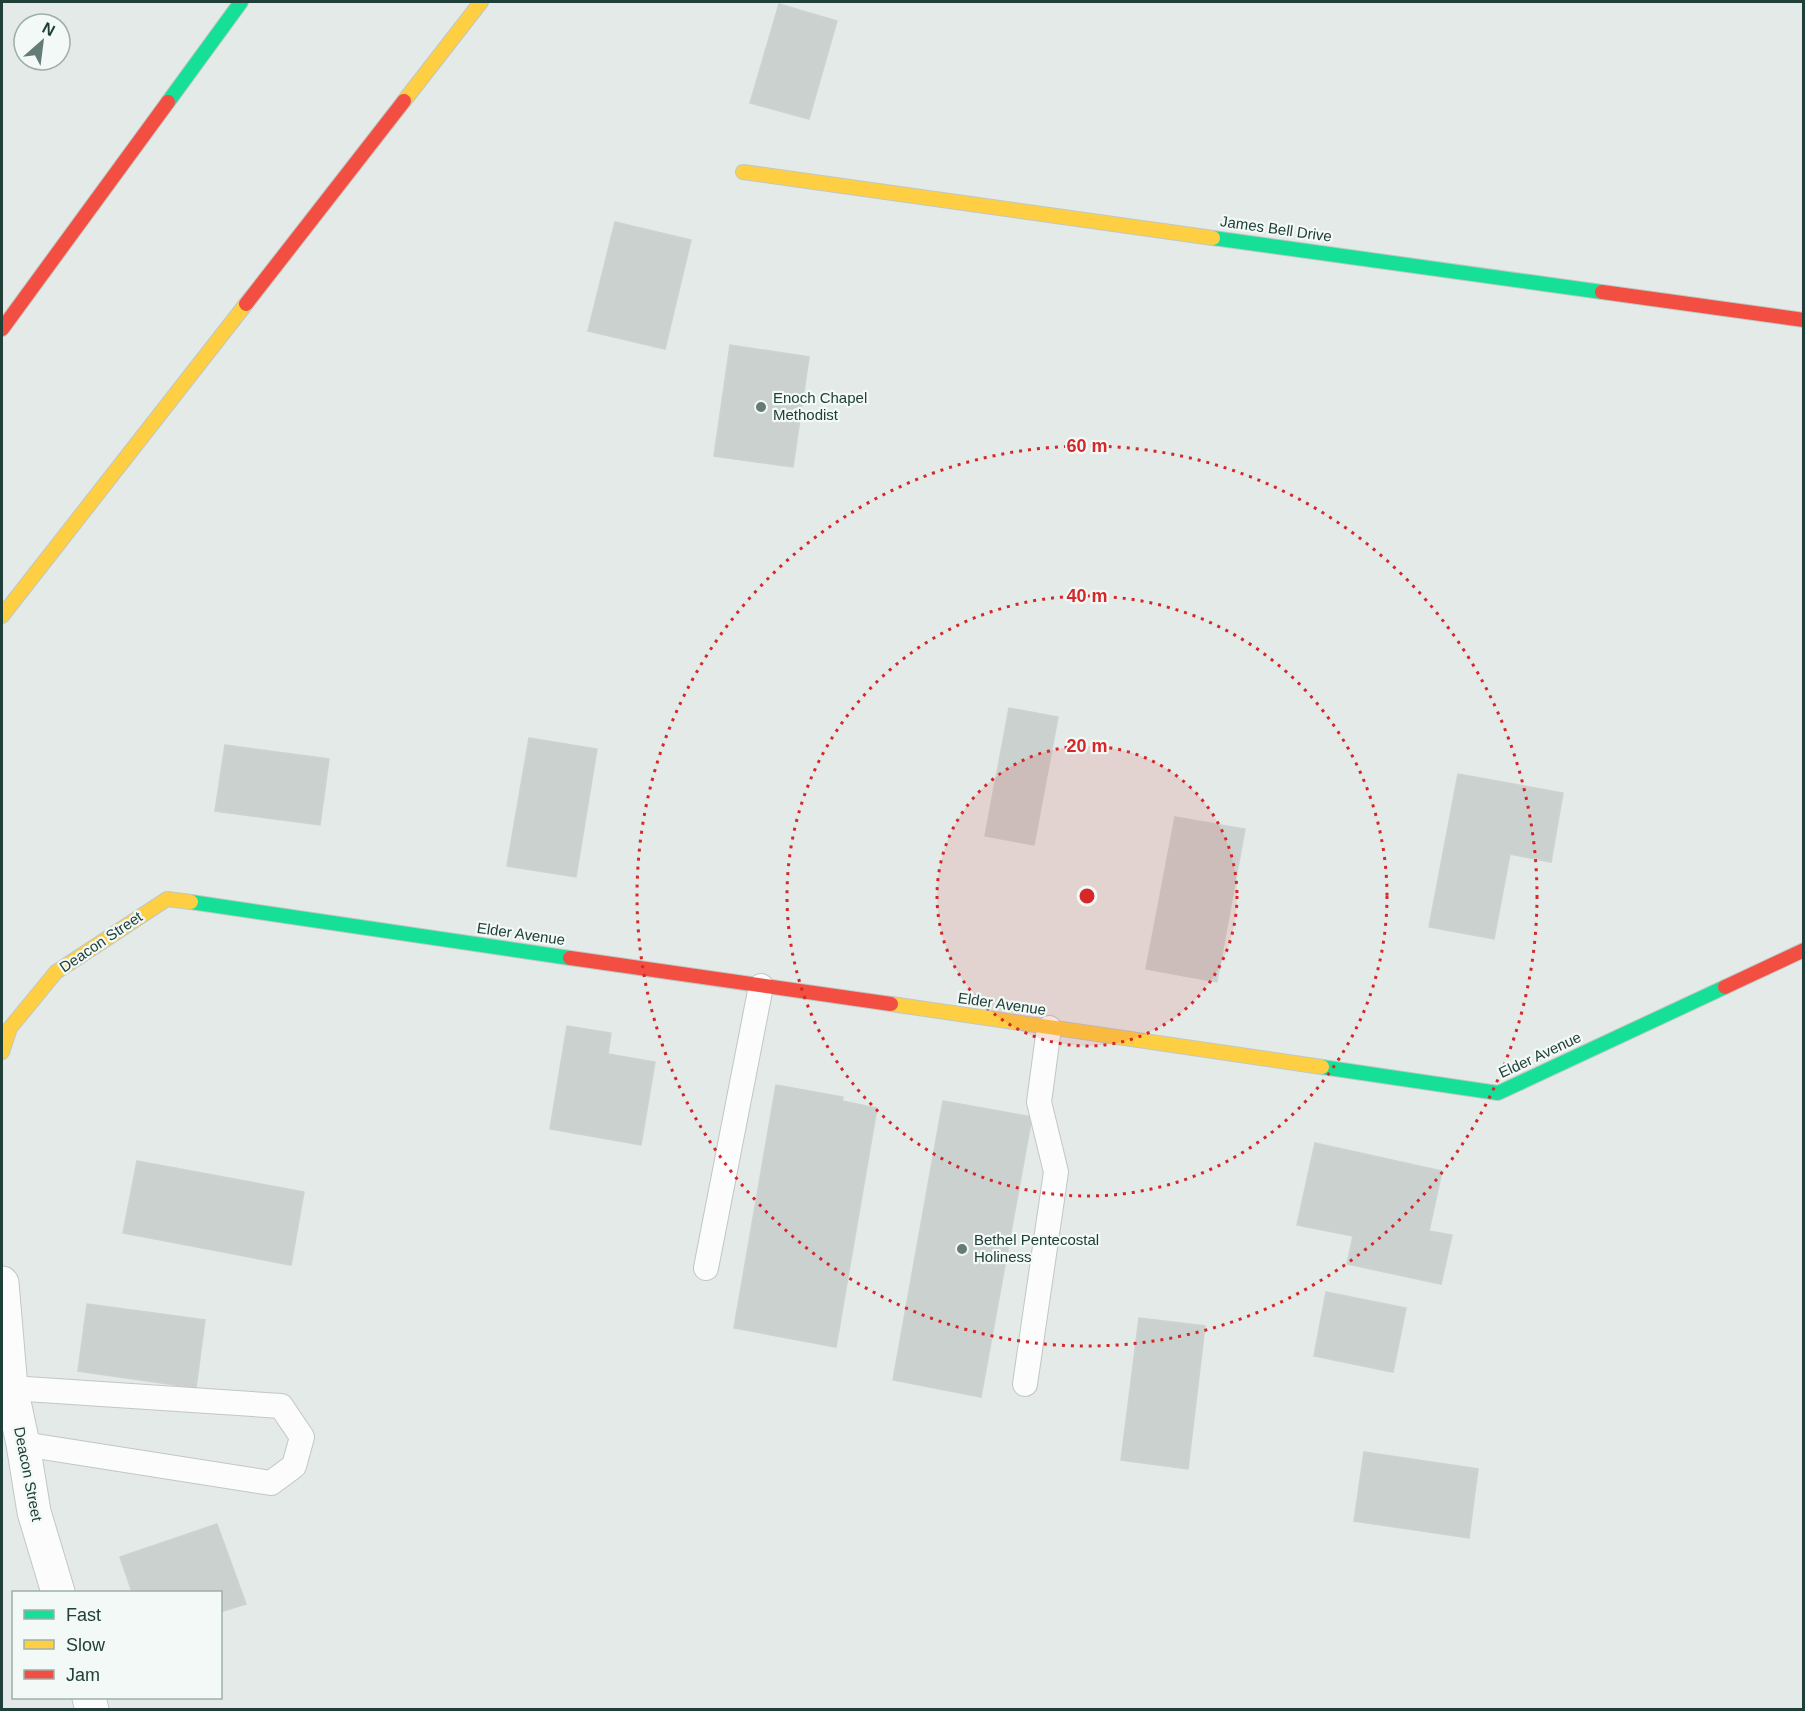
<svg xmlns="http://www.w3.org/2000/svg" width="1805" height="1711" viewBox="0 0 1805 1711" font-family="Helvetica,sans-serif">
<rect width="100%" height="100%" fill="#e4eae7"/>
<g fill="#cbd1cf" stroke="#cdd3d0" stroke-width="1.5">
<path d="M779 4 837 21 809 119 750 103Z"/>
<path d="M615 222 691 240 665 349 588 331Z"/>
<path d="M730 345 809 357 793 467 714 456Z"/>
<path d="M1009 708 1058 717 1034 845 985 836Z"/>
<path d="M529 738 597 749 576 877 507 866Z"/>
<path d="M225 745 329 759 320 825 215 811Z"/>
<path d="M1458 774 1563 793 1551 862 1510 854 1494 939 1429 927Z"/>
<path d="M1175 817 1245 829 1217 982 1146 969Z"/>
<path d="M567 1026 611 1033 608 1054 655 1062 641 1145 550 1129Z"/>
<path d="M776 1085 843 1097 842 1101 877 1108 836 1347 734 1328Z"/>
<path d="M943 1101 1032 1117 981 1397 893 1380Z"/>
<path d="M1315 1143 1442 1171 1429 1231 1452 1235 1441 1284 1347 1264 1353 1236 1297 1225Z"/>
<path d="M137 1161 304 1192 291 1265 123 1233Z"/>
<path d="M1326 1292 1406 1308 1393 1372 1314 1356Z"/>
<path d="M87 1304 205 1320 196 1388 78 1371Z"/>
<path d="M1139 1318 1205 1326 1188 1469 1121 1460Z"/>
<path d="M1364 1452 1478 1469 1469 1538 1354 1521Z"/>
<path d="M217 1524 246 1604 220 1612V1592H132L120 1557Z"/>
</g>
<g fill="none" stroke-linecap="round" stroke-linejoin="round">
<g stroke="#c1c7c4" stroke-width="26">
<g id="lane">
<path d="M706 1268 761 986"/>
<path d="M1025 1384 1056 1172 1039 1102 1049 1028"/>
<path d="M11 1388 281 1406 302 1437 294 1466 271 1483 23 1444"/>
</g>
</g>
<g stroke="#c1c7c4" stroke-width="35">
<g id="street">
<path d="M2 1283 11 1388 23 1444 34 1512 58 1592"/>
<path d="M89 1698 92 1710"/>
</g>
</g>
<g stroke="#bfc8c5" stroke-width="16">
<g id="fast">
<path d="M168 102 241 2"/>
<path d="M1213 238 1602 292"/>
<path d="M191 902 570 958"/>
<path d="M1322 1067 1498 1093 1725 987"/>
</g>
</g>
<g stroke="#bfc8c5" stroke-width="16">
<g id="slow">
<path d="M404 101 481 2"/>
<path d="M743 172 1213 238"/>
<path d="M2 616 246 304"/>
<path d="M891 1004 1322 1067"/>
<path d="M2 1052 10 1028 56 972 167 899 191 902"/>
</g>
</g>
<g stroke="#bfc8c5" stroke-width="16">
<g id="jam">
<path d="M1602 292 1804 320"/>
<path d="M246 304 404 101"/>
<path d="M2 329 168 102"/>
<path d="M570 958 891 1004"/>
<path d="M1725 987 1804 950"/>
</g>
</g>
<use href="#lane" stroke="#fbfcfb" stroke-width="24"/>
<use href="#street" stroke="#fbfcfb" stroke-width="33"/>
<use href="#fast" stroke="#16e098" stroke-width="14"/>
<use href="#slow" stroke="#ffcf43" stroke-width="14"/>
<use href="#jam" stroke="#f24e42" stroke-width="14"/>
</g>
<circle cx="1087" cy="896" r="150" fill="#d62828" fill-opacity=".12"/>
<g fill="none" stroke="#d62828" stroke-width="3" stroke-dasharray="3 6">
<circle cx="1087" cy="896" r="150"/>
<circle cx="1087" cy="896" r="300"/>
<circle cx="1087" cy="896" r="450"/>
</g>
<g fill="#657b75" stroke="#f2f9f6" stroke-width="2">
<circle cx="761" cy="407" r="6"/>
<circle cx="962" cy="1249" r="6"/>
</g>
<g text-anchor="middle" stroke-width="4.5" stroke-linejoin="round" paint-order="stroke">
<g font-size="15" fill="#203f38" stroke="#f2f9f6">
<text transform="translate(1276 229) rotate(8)" y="5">James Bell Drive</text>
<text transform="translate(521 934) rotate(8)" y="5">Elder Avenue</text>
<text transform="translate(101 942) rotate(-34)" y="5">Deacon Street</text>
<text transform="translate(1002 1004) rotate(8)" y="5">Elder Avenue</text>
<text transform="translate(1540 1055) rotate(-25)" y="5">Elder Avenue</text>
<text transform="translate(28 1474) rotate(79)" y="5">Deacon Street</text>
</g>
<g font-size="15" fill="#203f38" stroke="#f2f9f6" text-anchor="start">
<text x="773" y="403">Enoch Chapel<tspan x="773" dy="17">Methodist</tspan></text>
<text x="974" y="1245">Bethel Pentecostal<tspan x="974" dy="17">Holiness</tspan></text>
</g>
</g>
<circle cx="1087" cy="896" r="9" fill="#d62828" stroke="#f2f9f6" stroke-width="3"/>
<g font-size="18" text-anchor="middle" font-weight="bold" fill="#d62828" stroke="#f2f9f6" stroke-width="4.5" stroke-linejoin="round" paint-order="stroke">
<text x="1087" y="452">60 m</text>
<text x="1087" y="602">40 m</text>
<text x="1087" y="752">20 m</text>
</g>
<rect width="1805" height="1711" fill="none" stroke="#203f38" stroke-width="6"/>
<rect x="12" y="1591" width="210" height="108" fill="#f2f9f6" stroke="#9eafaa" stroke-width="1.5"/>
<rect x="24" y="1610" width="30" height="9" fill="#16e098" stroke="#9eafaa" stroke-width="1.5"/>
<text x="66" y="1621" font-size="18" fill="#203f38">Fast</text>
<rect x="24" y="1640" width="30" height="9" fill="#ffcf43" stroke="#9eafaa" stroke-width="1.5"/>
<text x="66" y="1651" font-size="18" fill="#203f38">Slow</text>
<rect x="24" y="1670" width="30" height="9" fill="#f24e42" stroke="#9eafaa" stroke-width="1.5"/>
<text x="66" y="1681" font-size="18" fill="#203f38">Jam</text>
<g transform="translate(42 42) rotate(28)"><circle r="28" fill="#f2f9f6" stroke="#9eafaa" stroke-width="1.5"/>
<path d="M0-4.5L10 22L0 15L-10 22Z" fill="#657b75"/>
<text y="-9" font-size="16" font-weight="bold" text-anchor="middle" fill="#203f38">N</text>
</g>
</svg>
